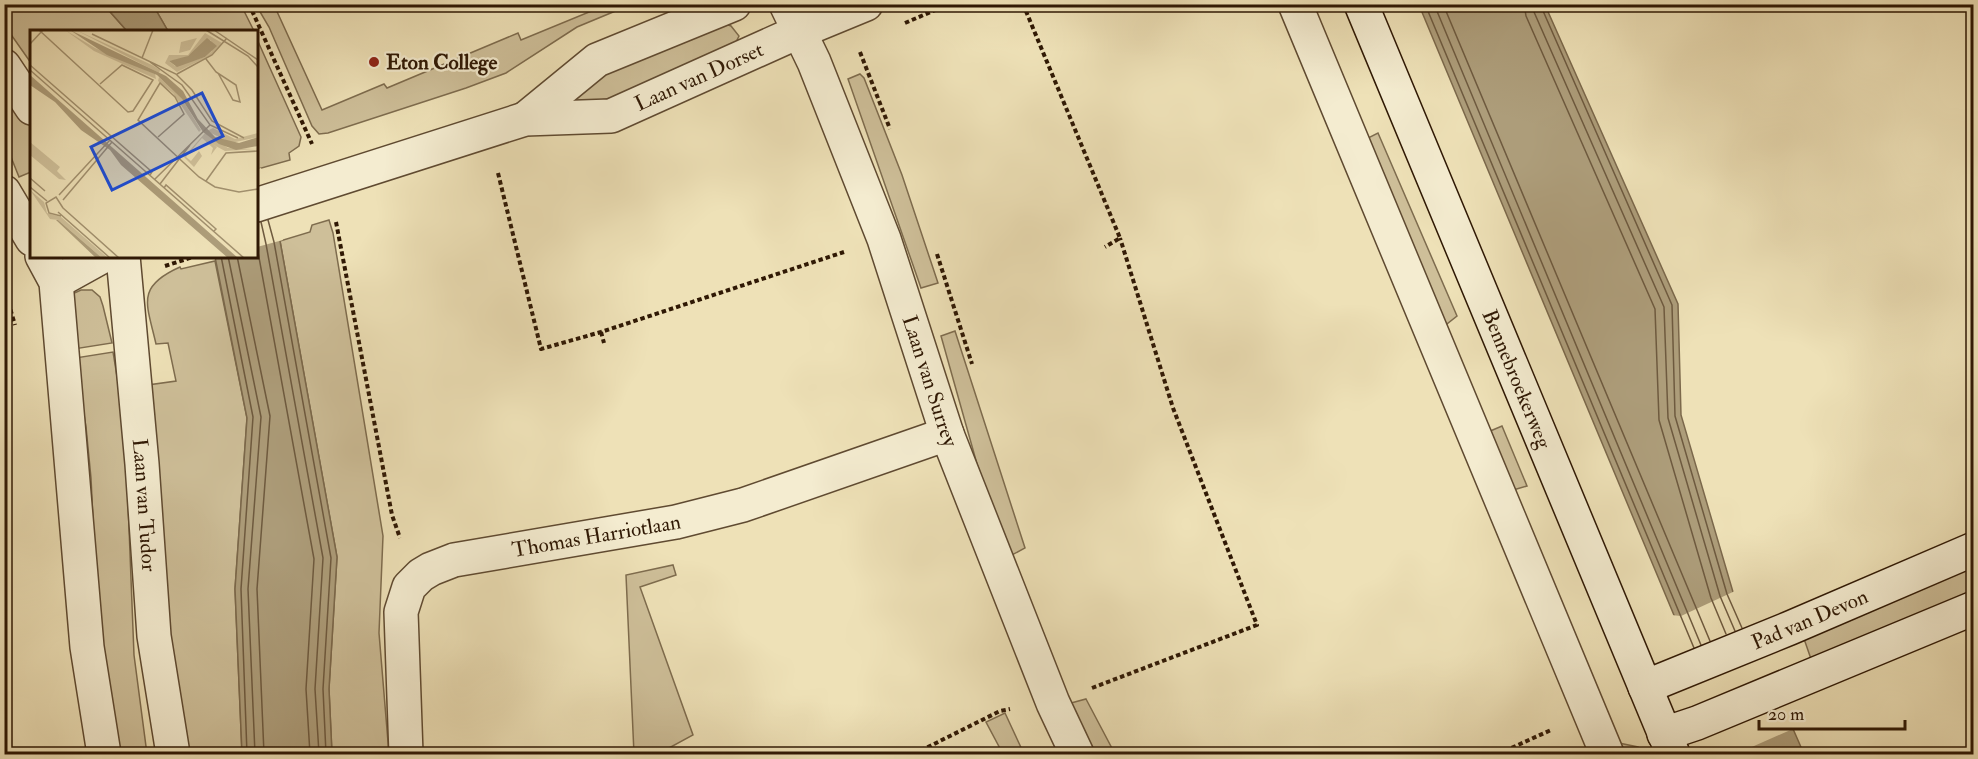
<svg xmlns="http://www.w3.org/2000/svg" width="1978" height="759" viewBox="0 0 1978 759" font-family="'IM FELL Double Pica',serif">
<rect width="100%" height="100%" fill="#eee1b7"/>
<filter id="stains"><feTurbulence type="fractalNoise" baseFrequency=".00333" numOctaves="4"/><feColorMatrix values="0 0 0 0 .2 0 0 0 0 .09 0 0 0 0 .02 0 0 0 .5 -.17"/></filter>
<radialGradient id="worn" r=".72"><stop offset=".6" stop-color="#630" stop-opacity="0"/><stop offset="1" stop-color="#630" stop-opacity=".3"/></radialGradient>
<g fill="#cebf99" stroke="#7e6c4e" stroke-width="1.5">
<path d="M4 5H104L127 31 32 32 31 63 5 26Z"/>
<path d="M153 5H241L254 31H168Z"/>
<path d="M256 5H274L322 110 384 84 387 88 518 33 521 40 606 5H630L577 27 506 73 466 88 328 133 319 134 312 126 269 27Z"/>
<path d="M720 22 731 26 739 36 732 50 624 96 571 105 565 97 603 71Z"/>
<path d="M256 37 301 137 299 146 289 153 290 160 258 169 256 168Z"/>
<path d="M860 74 864 78 902 175 938 283 921 288 848 79Z"/>
<path d="M4 76 31 121V172L19 177 5 142Z"/>
<path d="M1378 133 1457 316 1443 327 1364 140Z"/>
<path d="M329 220 333 233 383 536 379 633 389 754H332L329 689 337 557 280 241 310 232 312 225Z"/>
<path d="M215 261 247 418 235 589 242 754H187L166 642 148 385 176 381 168 343 156 344C147 304 135 287 180 267L181 269Z"/>
<path d="M81 290H92L100 297 103 306 112 343 74 349 70 295Z"/>
<path d="M955 331 1025 548 1010 556 977 464 941 336Z"/>
<path d="M113 352 125 426 134 655 147 754H111L99 645 91 478 86 427 75 358Z"/>
<path d="M1502 426 1527 486 1513 490 1488 432Z"/>
<path d="M1973 561V592L1811 659 1802 633Z"/>
<path d="M673 565 676 575 640 587 693 735 658 754H634L626 575Z"/>
<path d="M1086 699 1115 754H1095L1071 703Z"/>
<path d="M1005 713 1024 754H1003L986 722Z"/>
<path d="M1619 743 1638 747 1644 754H1623Z"/>
</g>
<g fill="#ad9d7a" stroke="#7b684b" stroke-width="1.5">
<path d="M104 5H153L168 31H127Z"/>
<path d="M1419 5H1545L1678 304 1681 415 1733 592 1804 754H1732Z"/>
<path d="M257 168 268 200 280 241 337 557 329 689 332 754H242L235 589 247 418 215 257 256 256Z"/>
</g>
<g fill="#eee1b7">
<path d="M261 168 283 240 257 247V169Z"/>
<path d="M1735 591 1795 728 1736 754H1729L1671 615 1681 616Z"/>
</g>
<g fill="none" stroke-linecap="round" stroke-linejoin="round">
<g stroke="#6e5a3f" stroke-width="1.5">
<path d="M1425 4 1694 648"/>
<path d="M1434 4 1701 645"/>
<path d="M1443 4 1710 641"/>
<path d="M1524 4 1526 16 1655 309 1659 420 1711 598 1726 634"/>
<path d="M1533 4 1534 12 1664 307 1668 418 1720 596 1735 631"/>
<path d="M1540 4 1672 305 1675 416 1727 594 1742 628"/>
<path d="M268 220 274 242 331 558 323 689 326 754"/>
<path d="M261 222 266 244 323 558 315 689 319 754"/>
<path d="M256 241 314 559 306 689 310 754"/>
<path d="M221 256 253 417 241 589 247 754"/>
<path d="M228 256 261 417 248 589 255 754"/>
<path d="M237 256 270 416 257 589 264 754"/>
</g>
<g stroke="#5f4a31" stroke-width="36">
<g id="street">
<path id="s1" d="M786 4 814 62 884 239 947 434 1053 703 1077 754"/>
<path d="M1295 4 1607 754"/>
<path d="M4 66 32 108"/>
<path d="M525 119 597 60 734 4"/>
<path d="M4 192 32 239"/>
<path id="s2" d="M256 205 525 119 611 116 798 32 866 4"/>
<path d="M42 256 56 282 87 647 104 754"/>
<path id="s3" d="M123 256 142 464 154 636 173 754"/>
<path d="M56 282 103 256"/>
<path id="s4" d="M406 754 401 612 409 587 421 575 431 569 454 560 676 522 743 505 947 434"/>
</g>
</g>
<g stroke="#2f1804" stroke-width="36">
<g id="secondary">
<path id="s5" d="M1361 4 1673 754"/>
<path id="s6" d="M1645 687 1790 628 1974 549"/>
<path d="M1664 734 1697 723 1974 608"/>
</g>
</g>
<g stroke="#2f1804" stroke-width="4" stroke-dasharray="4.5 3" stroke-linecap="butt">
<path d="M249 4 312 144"/>
<path d="M1023 4 1120 238 1105 247"/>
<path d="M905 23 949 4"/>
<path d="M860 52 890 129"/>
<path d="M498 173 541 349 601 332 844 252"/>
<path d="M336 222 392 515 400 538"/>
<path d="M937 254 972 364"/>
<path d="M165 266 196 256"/>
<path d="M4 288 15 325"/>
<path d="M601 332 604 343"/>
<path d="M1092 688 1257 625 1173 408 1120 238"/>
<path d="M914 754 1000 711 1010 709"/>
<path d="M1498 754 1551 730"/>
</g>
<use href="#street" stroke="#f4ecd0" stroke-width="33"/>
<use href="#secondary" stroke="#f4ecd0" stroke-width="33"/>
</g>
<circle fill="#8f2418" stroke="#f4ecd0" stroke-width="2" cx="374" cy="62" r="6"/>
<g text-anchor="middle" stroke-width="4.5" stroke-linejoin="round" paint-order="stroke">
<g font-size="21" font-weight="bold" fill="#2f1804" stroke="#f4ecd0" text-anchor="start">
<text x="386" y="69">Eton College</text>
</g>
<g font-size="21" fill="#2f1804" stroke="#f4ecd0">
<text dy="7" stroke="none"><textPath href="#s2" startOffset="465">Laan van Dorset</textPath></text>
<text dy="7" stroke="none"><textPath href="#s1" startOffset="404">Laan van Surrey</textPath></text>
<text dy="7" stroke="none"><textPath href="#s5" startOffset="406">Bennebroekerweg</textPath></text>
<text dy="7" stroke="none"><textPath href="#s3" startOffset="250">Laan van Tudor</textPath></text>
<text dy="7" stroke="none"><textPath href="#s4" startOffset="366">Thomas Harriotlaan</textPath></text>
<text dy="7" stroke="none"><textPath href="#s6" startOffset="178">Pad van Devon</textPath></text>
</g>
</g>
<g transform="translate(30 30)">
<rect width="228" height="228" fill="#eee1b7"/>
<path d="M35 0 65 18 125 44 126 49 64 21ZM46 0 122 35 130 40 129 43ZM175 3 192 13 181 25 147 42 135 33 139 25H158ZM181 10 182 21 175 27 145 36 139 31 155 28ZM167 8 160 20 149 23 151 12ZM129 47 152 69 171 100 169 102 143 63 128 51ZM183 98 205 109 228 103V107L201 113 177 101ZM175 103 198 118 228 119 195 121 182 114 187 117 181 125 183 118 172 108 156 127 161 131 169 121 172 126 164 137 154 127ZM0 112 30 137 27 141 36 150 29 149 0 125ZM0 160 14 172 17 183 31 187 78 228H72L28 190 20 189Z" fill="#cebf99" fill-rule="evenodd"/>
<path d="M40 0 136 46 153 61 168 89 185 107 209 113 228 107V116L206 120 189 114 173 102 152 69 127 45 77 25ZM177 8 187 16 175 27 147 37 139 31 158 26ZM0 45 208 228H198L91 135 80 120 51 100 25 72 0 55ZM26 190H28L72 228H66Z" fill="#ad9d7a"/>
<path fill="none" stroke="#a2916f" stroke-width="1.5" d="M9 0 98 82 103 81 123 50 92 35 70 54M176 0 218 26 228 37M184 0 228 30M62 4 146 44 162 60 182 91 214 108M0 14 13 0M112 28 123 0M176 29 186 42 206 55 210 72 203 70 188 43M120 32 152 55 180 95 208 108M0 35 122 142 120 145M0 40 214 228M147 44 182 25 197 8M128 107 154 84 145 67 130 53 108 90 169 147 185 157 209 162 228 159M0 148 15 161M125 149 180 95M176 151 196 123 228 121M130 154 160 115M0 157 17 171M134 158 136 155 186 199 184 201M29 165 80 110M33 170 82 112M33 178 89 228M28 182 80 228M31 186 19 183 16 173 26 167 33 178"/>
<path fill="#1d4ed8" fill-opacity="0.15" stroke="#1d4ed8" stroke-width="3" d="M172 63 193 106 82 160 61 117Z"/>
<rect width="228" height="228" fill="none" stroke="#2f1804" stroke-width="3"/>
</g>
<rect width="1978" height="759" fill="none" stroke="#eee1b7" stroke-width="24"/>
<rect x="6" y="6" width="1966" height="747" fill="none" stroke="#2f1804" stroke-width="3"/>
<rect x="12" y="12" width="1954" height="735" fill="none" stroke="#2f1804" stroke-width="1.5"/>
<path d="M1759 720v9h146v-9" fill="none" stroke="#2f1804" stroke-width="3"/>
<text x="1768" y="720" font-size="18" fill="#2f1804" stroke="#f4ecd0" stroke-width="4.5" paint-order="stroke">20 m</text>
<rect width="100%" height="100%" filter="url(#stains)"/>
<rect width="100%" height="100%" fill="url(#worn)"/>
</svg>
